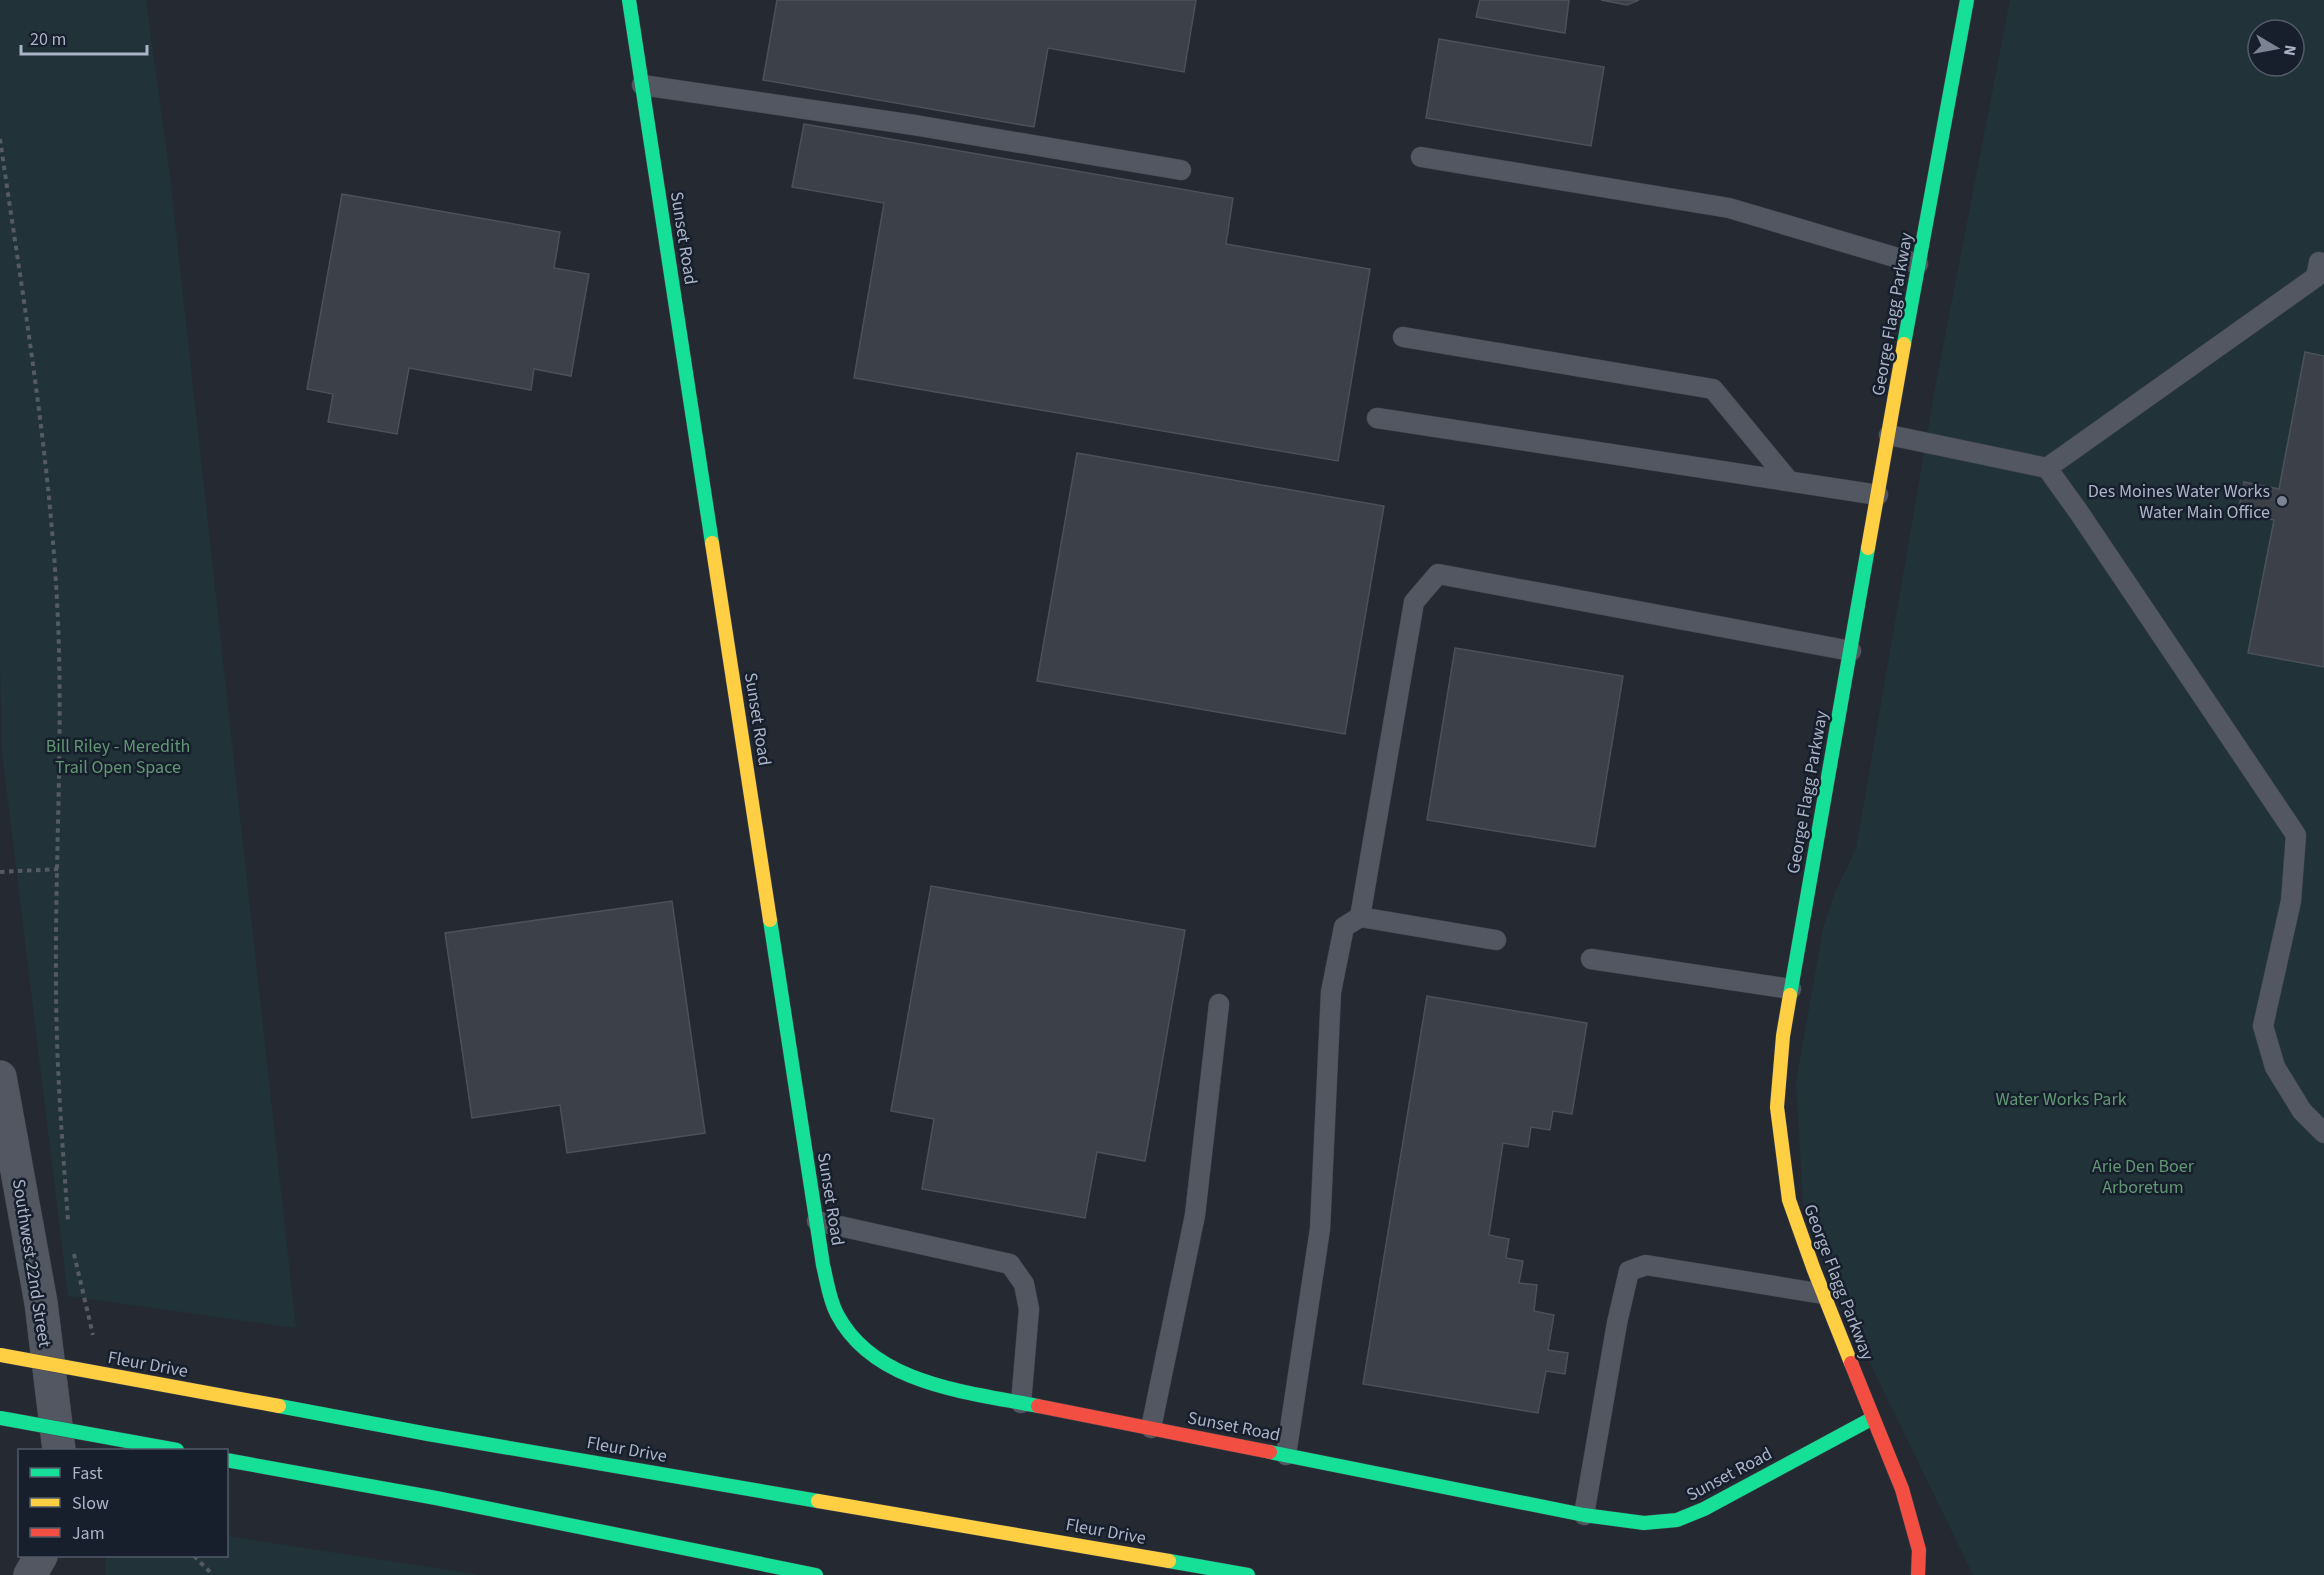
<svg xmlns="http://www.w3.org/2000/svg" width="2324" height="1575" viewBox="0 0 2324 1575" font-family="'Source Sans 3',sans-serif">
<rect width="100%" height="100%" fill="#242932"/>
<g fill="#213338" fill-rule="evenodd">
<path d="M0 0H146L170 176 296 1328 68 1296 2 752 0 666Z"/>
<path d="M2010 0H2324V1575H1973L1837 1295 1803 1202 1796 1082 1823 929 1836 890 1856 849 1936 383ZM2258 30H2294V66H2258Z"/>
<path d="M227 1536 481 1575H105L106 1556H226Z"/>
</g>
<g fill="#3b4049" stroke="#4b515a" stroke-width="1.5">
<path d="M777 0H1196L1184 72 1048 48 1034 127 763 80Z"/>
<path d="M1480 0H1569L1565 33 1476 17Z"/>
<path d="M1601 0H1639L1627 5Z"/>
<path d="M1439 39 1604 67 1591 146 1426 118Z"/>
<path d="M804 124 1233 198 1226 244 1370 269 1338 461 854 378 884 203 792 187Z"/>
<path d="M342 194 560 232 554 268 589 274 571 376 534 369 531 390 409 368 397 434 328 422 333 394 307 389Z"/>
<path d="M2305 352 2324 356V667L2248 653 2274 520 2238 513 2244 482 2279 489Z"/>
<path d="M1077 453 1384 506 1345 734 1037 681Z"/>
<path d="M1455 648 1623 676 1595 847 1427 820Z"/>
<path d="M931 886 1185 930 1145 1161 1097 1152 1085 1218 922 1189 934 1119 891 1111Z"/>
<path d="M672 901 705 1133 567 1153 560 1105 472 1118 445 933Z"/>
<path d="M1427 996 1587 1023 1572 1114 1553 1111 1550 1130 1531 1127 1528 1147 1503 1143 1489 1235 1509 1239 1506 1258 1523 1261 1519 1283 1537 1285 1534 1311 1554 1315 1548 1350 1568 1353 1565 1374 1546 1371 1538 1413 1363 1384Z"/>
</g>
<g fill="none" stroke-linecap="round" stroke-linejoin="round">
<g stroke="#40444c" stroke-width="21">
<g id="lane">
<path d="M642 85 914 125 1181 170"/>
<path d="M1421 157 1729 208 1918 264"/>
<path d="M1403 337 1713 389 1789 481"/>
<path d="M1377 418 1878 495"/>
<path d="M1889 435 2047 468 2078 511 2296 835 2291 901 2263 1026 2275 1067 2302 1111 2324 1133"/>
<path d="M2047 468 2316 277 2319 262"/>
<path d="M1360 917 1496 940"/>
<path d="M1591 959 1791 989"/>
<path d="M817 1221 1010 1264 1024 1284 1029 1309 1021 1403"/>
<path d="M1151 1428 1195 1215 1219 1004"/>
<path d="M1286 1455 1320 1229 1331 992 1344 927 1360 917 1414 602 1438 574 1851 651"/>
<path d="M1584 1515 1617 1323 1629 1271 1646 1265 1823 1294"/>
</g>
</g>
<g stroke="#40444c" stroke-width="34">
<g id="street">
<path d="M0 1077 41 1303 59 1450"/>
<path d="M30 1575 41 1556"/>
</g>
</g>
<g stroke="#40444c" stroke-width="15">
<g id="fast">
<path d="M629 0 712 543"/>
<path d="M1904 344 1967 0"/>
<path d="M770 920 823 1265C827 1281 829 1299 837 1314 874 1385 968 1392 1038 1406"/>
<path d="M1790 995 1868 548"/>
<path d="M428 1434 818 1501"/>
<path d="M1270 1452 1584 1515 1644 1523 1677 1520 1704 1509 1873 1418"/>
<path d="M226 1460 436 1498 816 1575"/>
<path d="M1169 1561 1248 1575"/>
</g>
</g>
<g stroke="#40444c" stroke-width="15">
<g id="slow">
<path d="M712 543 770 920"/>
<path d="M1868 548 1904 344"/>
<path d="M1790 995 1783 1036 1777 1107 1789 1200 1814 1270 1851 1363"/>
<path d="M818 1501 1169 1561"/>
</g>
</g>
<g stroke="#40444c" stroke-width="15">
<g id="jam">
<path d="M1851 1363 1902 1489 1919 1550 1918 1575"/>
<path d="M1038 1406 1270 1452"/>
</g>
</g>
<g stroke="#565b63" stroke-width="4" stroke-dasharray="4.5 4.5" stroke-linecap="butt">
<path d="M0 139C23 299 51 460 58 621 63 741 55 861 56 981 56 1061 62 1141 68 1220"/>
<path d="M0 872 58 869"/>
<path d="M74 1254 93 1335"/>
<path d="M194 1556 213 1575"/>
</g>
<use href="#lane" stroke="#525761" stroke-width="20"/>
<use href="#street" stroke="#525761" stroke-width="33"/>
<use href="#fast" stroke="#16e098" stroke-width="14"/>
<use href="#slow" stroke="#ffcf43" stroke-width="14"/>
<use href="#jam" stroke="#f24e42" stroke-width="14"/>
<g stroke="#41464f" stroke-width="15" stroke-linecap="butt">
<g id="fast-bridge">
<path d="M279 1406 428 1434"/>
<path d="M0 1418 177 1450"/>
</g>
</g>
<g stroke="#41464f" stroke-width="15" stroke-linecap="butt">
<path id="slow-bridge" d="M0 1355 279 1406"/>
</g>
<use href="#fast-bridge" stroke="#16e098" stroke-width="14"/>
<use href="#slow-bridge" stroke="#ffcf43" stroke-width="14"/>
</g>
<circle fill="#7c8392" stroke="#171f2d" stroke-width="2" cx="2282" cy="501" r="6"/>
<g text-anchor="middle" stroke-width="5" stroke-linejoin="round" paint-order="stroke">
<g font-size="18" fill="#abb4c6" stroke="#171f2d">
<text transform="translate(684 238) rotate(81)" y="6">Sunset Road</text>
<text transform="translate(1892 314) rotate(-80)" y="6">George Flagg Parkway</text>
<text transform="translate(758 719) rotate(81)" y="6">Sunset Road</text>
<text transform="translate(1807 792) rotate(-80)" y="6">George Flagg Parkway</text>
<text transform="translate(831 1199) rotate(81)" y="6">Sunset Road</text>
<text transform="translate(32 1263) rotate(81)" y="6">Southwest 22nd Street</text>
<text transform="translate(1839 1282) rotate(69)" y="6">George Flagg Parkway</text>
<text transform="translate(148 1364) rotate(10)" y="6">Fleur Drive</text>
<text transform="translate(1234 1426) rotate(11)" y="6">Sunset Road</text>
<text transform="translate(627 1449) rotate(10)" y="6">Fleur Drive</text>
<text transform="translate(1729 1474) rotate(-28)" y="6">Sunset Road</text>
<text transform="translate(1106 1531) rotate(10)" y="6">Fleur Drive</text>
</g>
<g font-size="18" fill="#abb4c6" stroke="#171f2d" text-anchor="end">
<text x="2270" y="497">Des Moines Water Works<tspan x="2270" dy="21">Water Main Office</tspan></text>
</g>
<g font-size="18" fill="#619772" stroke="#171f2d">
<text x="118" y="752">Bill Riley - Meredith<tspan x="118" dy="21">Trail Open Space</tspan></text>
<text x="2061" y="1105">Water Works Park</text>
<text x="2143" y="1172">Arie Den Boer<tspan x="2143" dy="21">Arboretum</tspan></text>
</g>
</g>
<rect x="18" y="1449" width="210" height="108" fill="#171f2d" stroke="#525b6a" stroke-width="1.5"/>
<rect x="30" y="1468" width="30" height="9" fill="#16e098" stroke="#525b6a" stroke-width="1.5"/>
<text x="72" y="1479" font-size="18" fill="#abb4c6">Fast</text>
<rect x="30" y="1498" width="30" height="9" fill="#ffcf43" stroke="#525b6a" stroke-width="1.5"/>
<text x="72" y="1509" font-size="18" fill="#abb4c6">Slow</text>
<rect x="30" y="1528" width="30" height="9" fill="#f24e42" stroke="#525b6a" stroke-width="1.5"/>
<text x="72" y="1539" font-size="18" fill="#abb4c6">Jam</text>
<g transform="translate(2276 48) rotate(100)"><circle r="28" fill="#171f2d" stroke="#525b6a" stroke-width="1.5"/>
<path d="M0-4.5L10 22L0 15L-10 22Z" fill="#7c8392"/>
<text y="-9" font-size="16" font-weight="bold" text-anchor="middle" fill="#abb4c6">N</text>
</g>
<path d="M21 45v9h126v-9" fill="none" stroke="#abb4c6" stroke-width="3"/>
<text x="30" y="45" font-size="18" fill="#abb4c6" stroke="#171f2d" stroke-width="4.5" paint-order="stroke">20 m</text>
</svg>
